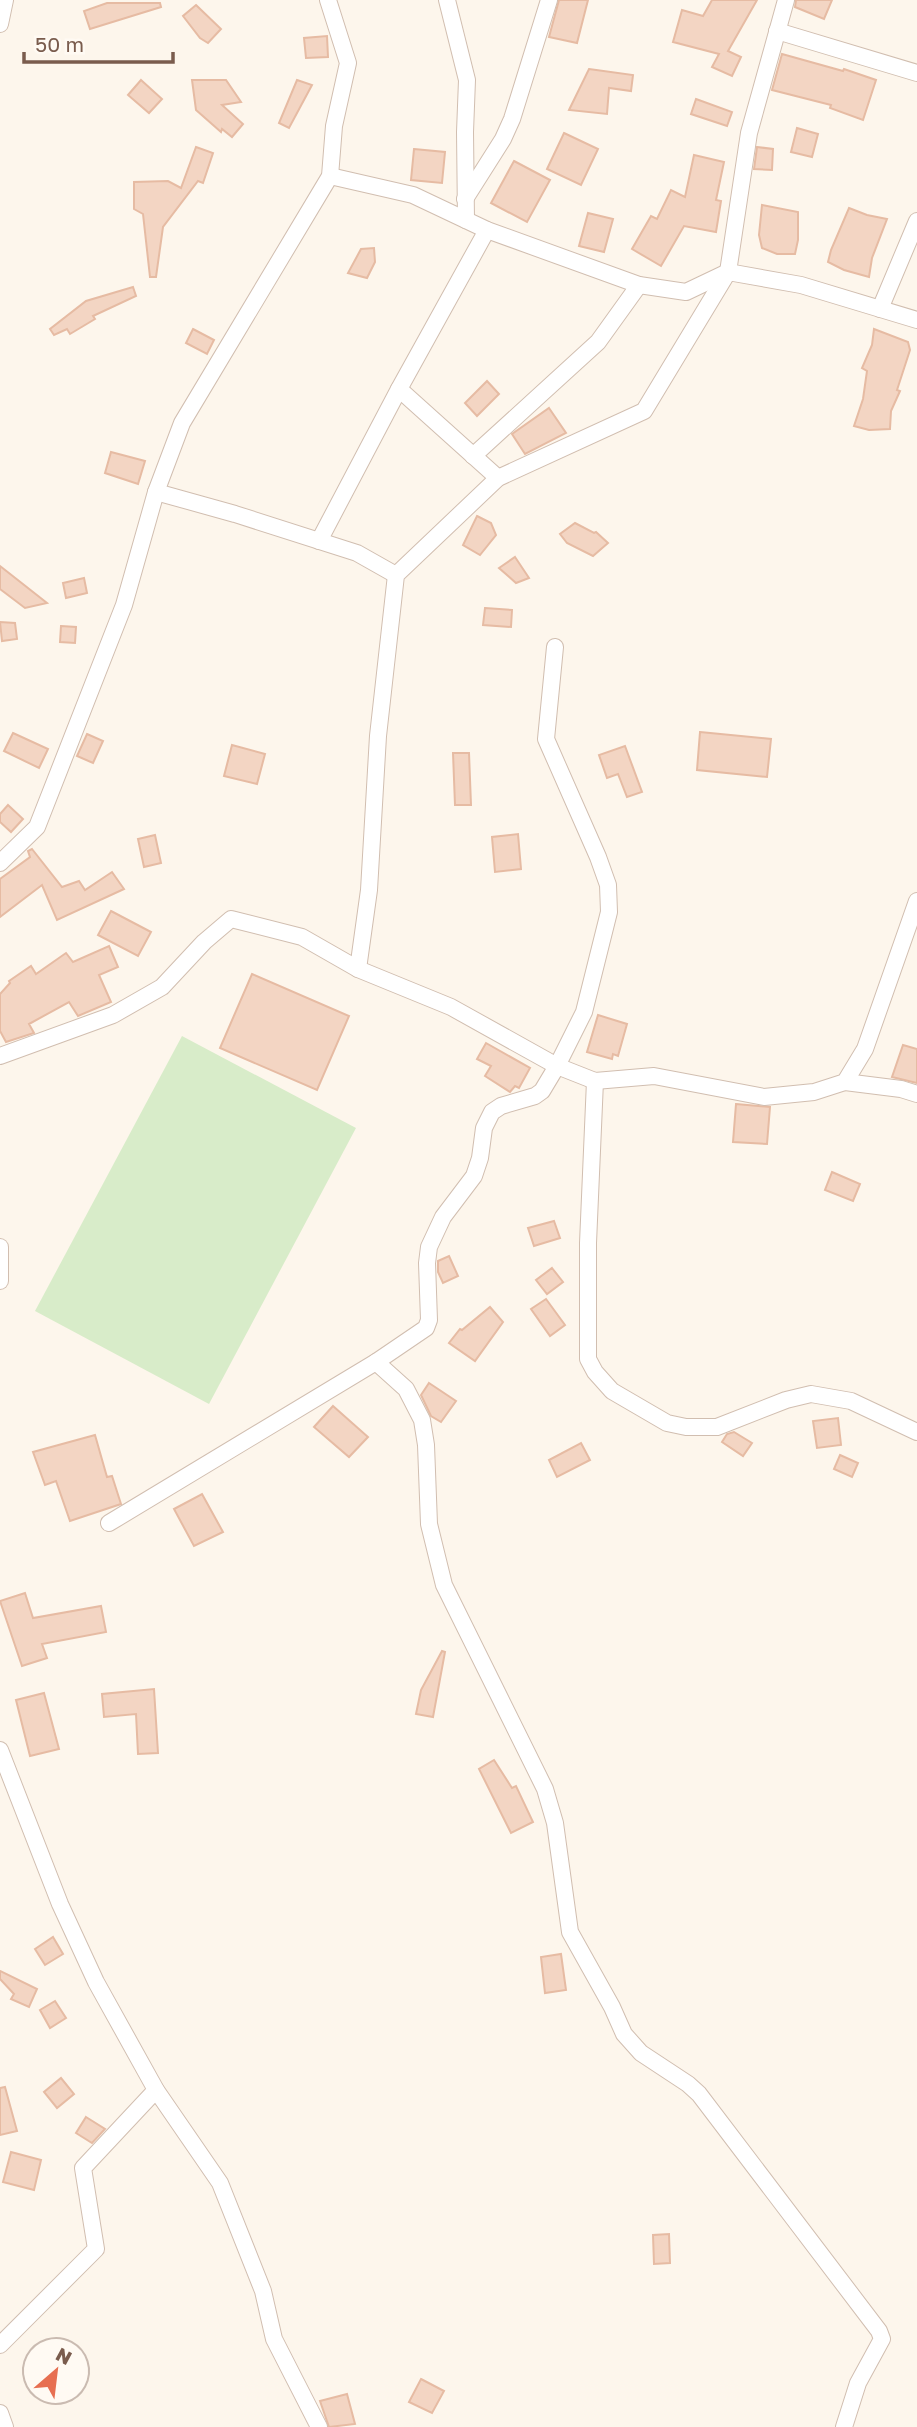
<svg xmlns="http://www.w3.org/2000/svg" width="917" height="2427" viewBox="0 0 917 2427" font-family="'Golos Text',sans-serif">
<rect width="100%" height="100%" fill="#fdf6ec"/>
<path fill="#d8ecc9" d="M182 1036 356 1128 209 1404 35 1311Z"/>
<g fill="#f3d5c3" stroke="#e6bba3" stroke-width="2">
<path d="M559 0H588L577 43 549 37Z"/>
<path d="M712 0H757L728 51 741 57 732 76 712 67 719 54 673 42 682 10 703 16Z"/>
<path d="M796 0H832L824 19 795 7Z"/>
<path d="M107 3H160L161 7 90 29 84 11Z"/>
<path d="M196 5 221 29 208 43 200 38 183 16Z"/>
<path d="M327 36 328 57 306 58 304 38Z"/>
<path d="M782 54 843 71 844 69 876 80 863 120 830 108 831 105 772 90Z"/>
<path d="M589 69 633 75 631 91 609 88 607 114 569 110Z"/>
<path d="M141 80 162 99 149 113 128 95Z"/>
<path d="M192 80H226L241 102 222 105 243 124 232 137 222 129 221 132 196 110Z"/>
<path d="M297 80 312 85 289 128 279 123Z"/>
<path d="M696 99 732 112 727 126 691 114Z"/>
<path d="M797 128 818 134 812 157 791 152Z"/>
<path d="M564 133 598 149 581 185 547 169Z"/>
<path d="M196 147 213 153 203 183 198 181 163 227 156 277H150L143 214 134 209V182L168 181 181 188Z"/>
<path d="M757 147 773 149 772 170 754 169Z"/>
<path d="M414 149 445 152 442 183 411 180Z"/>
<path d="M694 155 724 162 716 200 721 201 716 232 684 226 661 266 632 249 651 216 657 219 671 190 685 197Z"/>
<path d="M514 161 550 180 527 222 491 203Z"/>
<path d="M762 205 798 212V240L795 254H777L762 248 759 235Z"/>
<path d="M849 208 867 215 887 219 872 258 869 277 844 270 828 262 831 250Z"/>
<path d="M588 213 613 219 604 252 579 246Z"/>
<path d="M374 248 375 262 367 278 348 273 361 249Z"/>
<path d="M133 287 136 296 93 316 95 319 70 334 67 329 54 335 50 329 86 301Z"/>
<path d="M193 329 214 340 207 354 186 343Z"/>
<path d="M874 329 908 342 910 350 897 390 900 391 891 411 890 429 869 430 854 426 863 399 867 371 862 368 872 345Z"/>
<path d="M487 381 499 394 477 416 465 403Z"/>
<path d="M549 408 566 433 525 454 512 434Z"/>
<path d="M111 452 145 461 138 484 105 473Z"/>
<path d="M477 516 491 523 496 535 480 555 463 545Z"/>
<path d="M575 523 594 533 596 532 608 543 593 556 567 543 560 534Z"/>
<path d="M515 557 529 578 516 583 499 568Z"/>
<path d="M0 566 47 603 25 608 0 589Z"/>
<path d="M84 578 87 593 66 598 63 583Z"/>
<path d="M485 608 512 610 511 627 483 625Z"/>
<path d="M0 622 15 623 17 639 2 641Z"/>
<path d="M61 626 76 627 75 643 60 642Z"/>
<path d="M700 732 771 739 767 777 697 770Z"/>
<path d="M13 733 48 749 39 768 4 751Z"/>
<path d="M87 734 103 741 93 763 77 756Z"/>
<path d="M232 745 265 754 257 784 224 776Z"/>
<path d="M625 746 642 792 627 797 618 774 607 778 599 755Z"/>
<path d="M453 753H469L471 805H455Z"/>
<path d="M8 805 23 819 11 832 0 822V814Z"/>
<path d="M518 834 521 869 495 872 492 837Z"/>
<path d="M155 835 161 863 144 867 138 839Z"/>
<path d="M32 849 62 887 79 881 85 890 112 872 124 889 57 920 42 885 0 917V879L30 857 28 851Z"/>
<path d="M111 911 151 932 138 956 98 935Z"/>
<path d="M109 946 118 967 99 975 111 1002 78 1016 69 1002 29 1024 34 1033 6 1042 0 1031V994L10 983 9 981 31 966 36 974 66 953 73 962Z"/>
<path d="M252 974 349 1016 317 1090 220 1048Z"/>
<path d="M598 1015 627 1024 618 1056 613 1054 612 1059 587 1052Z"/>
<path d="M486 1043 530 1068 519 1088 515 1086 510 1092 485 1076 491 1066 477 1059Z"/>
<path d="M903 1045 917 1049V1083L892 1077Z"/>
<path d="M736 1104 770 1107 767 1144 733 1142Z"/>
<path d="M832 1172 860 1184 853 1201 825 1190Z"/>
<path d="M554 1221 560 1238 534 1246 528 1228Z"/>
<path d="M449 1256 458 1276 443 1283 438 1272V1261Z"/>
<path d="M552 1268 563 1282 547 1294 536 1280Z"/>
<path d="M546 1299 565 1325 550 1336 531 1309Z"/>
<path d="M490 1307 503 1322 475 1361 449 1343 460 1329 462 1330Z"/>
<path d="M429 1383 456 1401 441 1422 431 1416 421 1395Z"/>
<path d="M333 1406 368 1437 349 1457 314 1427Z"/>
<path d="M838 1418 841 1445 817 1448 813 1421Z"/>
<path d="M734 1432 752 1443 743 1456 722 1442 727 1434Z"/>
<path d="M95 1435 107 1477 112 1476 121 1504 70 1521 56 1481 45 1485 33 1452Z"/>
<path d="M581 1443 590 1460 557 1477 549 1460Z"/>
<path d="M840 1455 858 1463 852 1477 834 1469Z"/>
<path d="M202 1494 223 1532 194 1546 174 1509Z"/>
<path d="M25 1593 33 1618 101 1606 106 1632 42 1644 47 1658 22 1666 0 1601Z"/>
<path d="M442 1651 445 1652 433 1717 416 1714 421 1690Z"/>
<path d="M154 1689 158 1753 138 1754 136 1714 104 1717 102 1694Z"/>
<path d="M44 1693 59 1749 30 1756 16 1700Z"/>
<path d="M494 1760 512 1788 516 1786 533 1822 511 1833 479 1769Z"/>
<path d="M53 1937 63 1954 45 1965 35 1949Z"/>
<path d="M561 1954 566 1990 545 1993 541 1957Z"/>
<path d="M0 1971 37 1989 29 2007 11 1999 14 1994 0 1979Z"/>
<path d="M55 2001 66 2018 50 2028 40 2010Z"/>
<path d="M61 2078 74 2094 57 2108 44 2092Z"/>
<path d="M5 2087 17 2131 0 2135V2088Z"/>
<path d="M86 2117 105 2129 92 2143 76 2133Z"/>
<path d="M11 2152 41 2160 34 2190 3 2182Z"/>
<path d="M669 2234 670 2263 654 2264 653 2235Z"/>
<path d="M421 2379 444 2391 432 2413 409 2402Z"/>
<path d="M347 2394 355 2424 329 2427 320 2401Z"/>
</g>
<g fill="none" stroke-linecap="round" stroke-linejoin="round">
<g stroke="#d1beb0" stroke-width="18">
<g id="minor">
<path d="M447 0 467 80 465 132 466 220"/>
<path d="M0 24 5 0"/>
<path d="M777 31 917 73"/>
<path d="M330 176 413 195 487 230 639 285 686 292 728 272 801 285 917 320"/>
<path d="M465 199 503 139 512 119 549 0"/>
<path d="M880 309 917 221"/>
<path d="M399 389 498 478"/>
<path d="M473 456 598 342 639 285"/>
<path d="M156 492 235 514 357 553 396 575"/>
<path d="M319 541 399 389 487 230"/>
<path d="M0 863 37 827 124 605 156 492 182 423 330 176 334 126 348 63 328 0"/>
<path d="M358 969 369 890 378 736 396 575 498 478 644 411 728 272 749 133 786 0"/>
<path d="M0 1056 113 1015 162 987 204 942 231 919 302 937 358 969 451 1007 557 1066 595 1081 654 1076 764 1097 814 1092 845 1082 865 1049 917 901"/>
<path d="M595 1081 588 1243V1359L595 1372 612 1391 667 1423 686 1427H717L786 1400 811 1394 851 1401 917 1432"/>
<path d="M845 1082 901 1089 917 1094"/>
<path d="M0 1247V1281"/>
<path d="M376 1362 406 1389 422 1420 426 1445 429 1524 444 1585 545 1789 555 1823 570 1932 612 2007 624 2034 641 2053 688 2084 699 2094 879 2331 882 2339 858 2383 844 2427"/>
<path d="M109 1523 376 1362 426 1328 429 1320 427 1263 429 1247 443 1217 474 1176 480 1158 484 1128 492 1112 501 1106 535 1096 542 1091 557 1066 584 1012 609 912 608 885 598 857 546 739 555 647"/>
<path d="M0 1750 60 1904 96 1982 156 2090 220 2183 263 2291 274 2339 319 2427"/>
<path d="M0 2345 96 2249 83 2168 156 2090"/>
<path d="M0 2413 5 2427"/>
</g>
</g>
<use href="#minor" stroke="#fff" stroke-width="16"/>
</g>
<g transform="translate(56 2371) rotate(28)"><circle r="33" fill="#fffaf3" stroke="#cabbb1" stroke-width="2"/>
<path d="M0-5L12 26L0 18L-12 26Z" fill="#e76f51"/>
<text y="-10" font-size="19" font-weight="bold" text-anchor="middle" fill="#7a5c4d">N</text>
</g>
<path d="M24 52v10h149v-10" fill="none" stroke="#7a5c4d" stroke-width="3.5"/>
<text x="35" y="52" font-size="21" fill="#7a5c4d" stroke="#fffaf3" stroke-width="5" paint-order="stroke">50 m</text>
</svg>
